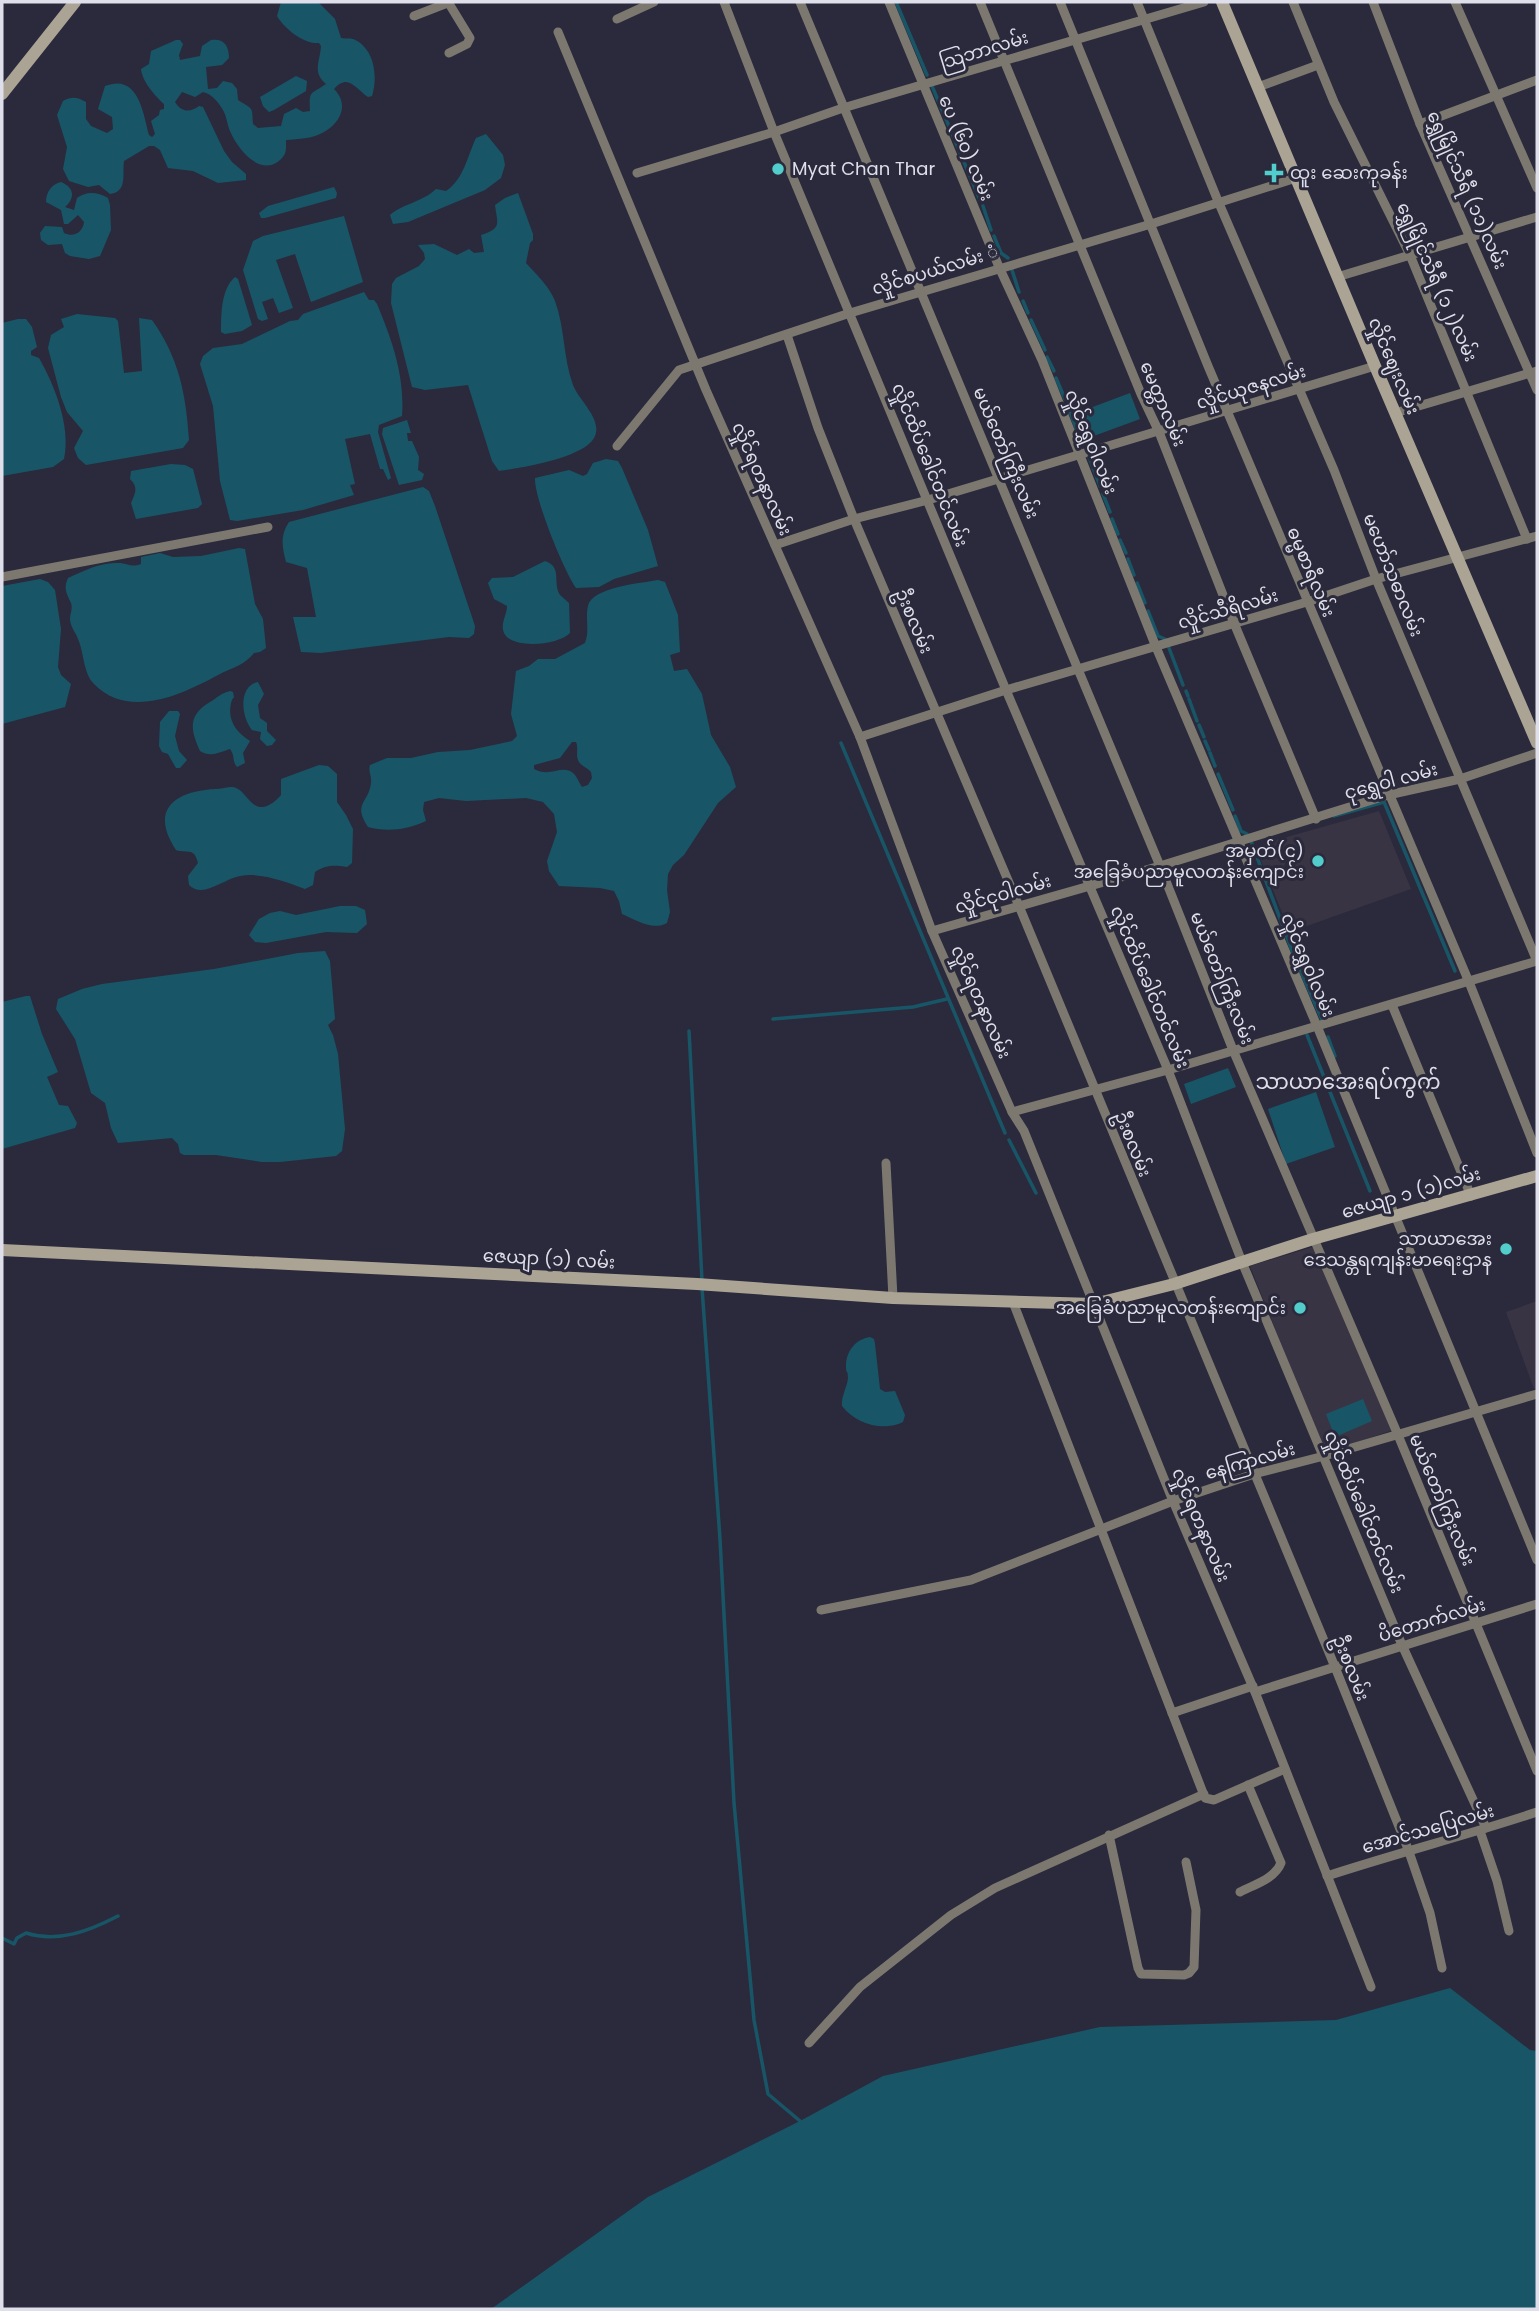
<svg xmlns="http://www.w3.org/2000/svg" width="1539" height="2311" viewBox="0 0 1539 2311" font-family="Poppins,'Noto Sans Myanmar',sans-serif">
<rect width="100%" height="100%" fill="#2a2a3c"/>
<g fill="#393444">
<path d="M1379 811 1411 889 1290 932 1255 846Z"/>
<path d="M1313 1247 1393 1430 1325 1453 1250 1266Z"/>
<path d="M1537 1301V1388L1534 1389 1506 1312Z"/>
</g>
<g fill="#185667" fill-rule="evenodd">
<path d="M281 2H318L335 19 341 38C345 39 349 38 353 39 375 48 378 77 372 96L368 97C355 88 348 73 334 89 352 107 337 129 315 136 306 139 296 139 286 140 286 149 287 154 280 160 260 178 237 148 230 131 227 124 227 117 223 110 218 102 212 94 203 92L195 97 182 92 175 102C181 112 190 113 199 106L203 107 224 151 232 162 246 174V180L218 183 193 171 168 168 160 150 154 146H149L124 161C122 174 128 192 110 194L99 185 88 187 69 181 63 169 67 147 57 115 63 101C72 96 77 97 86 102V119L91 126 107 133 113 129 112 117 98 109 105 86C138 73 143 112 149 135L152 137 155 134 151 121 159 115 160 110 164 109V104C155 96 142 81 141 69L149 64 151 51 176 40H180L183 44 179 55 180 60 200 56 202 46 211 40C224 38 229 46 229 58L222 65 206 67 208 89 217 88 223 81 232 83 237 89 238 100C253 110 252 105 253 124L258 128 281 126 284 114 296 108 303 112 310 111C309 90 310 95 326 84 312 72 320 62 321 46L319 43C303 44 285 29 277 16Z"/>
<path d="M296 76 307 81 306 91 274 110 269 112 263 106 260 97Z"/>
<path d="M486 134 503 155 505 165 501 178 485 190 408 222 393 224 390 215C404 203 423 202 436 189L446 191C464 179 467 157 476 138Z"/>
<path d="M61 182C75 188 75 198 65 207L74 210 77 198C87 191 97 192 108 198L110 205 111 230 100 256 89 259 70 256 65 253 62 244 48 245 41 240 40 233 45 226 62 227 64 233C74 238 83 232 84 222L78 215 68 224H64L61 210 46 202C46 192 52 184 61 182Z"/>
<path d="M334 187 337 193 336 198 265 218H261L259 213 268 206Z"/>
<path d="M518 193 533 234V240L530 243 526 263C536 274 549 286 555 301 565 328 563 358 573 385 579 401 604 420 594 438 583 458 521 468 499 471L492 461 468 385 425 390 412 387 391 303 392 284 396 278 419 266 425 259 424 253 418 245 434 244 457 255 469 249 474 253 484 252 481 235C503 228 497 223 495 205L505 198Z"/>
<path d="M344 216 363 282 311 302 295 254 276 260 293 308 279 313 273 298 262 302 268 319 262 321 258 319 243 270 253 241 263 236Z"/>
<path d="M235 277 238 279 252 325 242 331 225 334 221 332C221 314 221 289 235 277Z"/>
<path d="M364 292 369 300H374L377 304C392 340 405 376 402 416L379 425 378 432 391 478 388 480 383 469H380L370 434 345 439 355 484 350 485 354 495 303 510 237 521 230 520 220 481 213 406 200 364 203 356 213 348 242 344 290 321 298 320 303 314Z"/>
<path d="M77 314 115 318 118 321 124 373 142 371 139 318 152 320C179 358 186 394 189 440L183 448 86 465 78 458 74 448 83 431 67 412 61 397 48 348 51 335 64 327 61 319Z"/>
<path d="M18 319H26L32 327 37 347 31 351V355L39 358C55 386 71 427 64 459L53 467 2 476V323Z"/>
<path d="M1130 393 1140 419 1091 437 1082 411Z"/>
<path d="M407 420 411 433H407L408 441H412L419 457 418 470 424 474 422 480 399 485 382 434 383 428Z"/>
<path d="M606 459 618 461 622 468 648 530 658 566 614 579 599 587 576 588C564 571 534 498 535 478L569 470 583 476 587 474 593 463Z"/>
<path d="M171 464 185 465 193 469 202 504 198 508 136 519 131 503C135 493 139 488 130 479L131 471Z"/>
<path d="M423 487 429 491 435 506 475 626 474 634 469 638 449 637 321 653 301 652 293 617H316L307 568 286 562C282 546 280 536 289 522Z"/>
<path d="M239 548 245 549 255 604 263 619 266 648 260 652 254 653C245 665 231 668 218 675 183 694 129 720 94 684 83 673 84 652 78 639 76 633 70 626 70 619 70 614 73 609 71 603 67 594 63 589 68 578 83 571 101 562 118 563 128 563 131 568 141 564V557L160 553 173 557 201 556Z"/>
<path d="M545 561C563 567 552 583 560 595 563 598 566 600 569 603L570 633C559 645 512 650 504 633 500 623 507 615 507 606L494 599 488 583 492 578 513 577Z"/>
<path d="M40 579 48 582 55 590 61 629 58 667 61 675 71 684 65 707 2 724V586Z"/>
<path d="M658 580 665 582 678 615 680 652 670 655 674 671 687 669 702 694 711 735 730 767 736 787 718 803 684 855 673 865 668 874 667 890 670 912 667 923C652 931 636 920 622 914L619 901 614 891 600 888 559 886 549 871 547 861 557 832 554 814 543 802 526 798 466 801 439 798 424 802 423 810 426 821C407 830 387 832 368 827 352 803 369 803 371 783 372 776 368 772 370 765L387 758H411L438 752 470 750 512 741 517 736 511 714 516 671 529 666 538 659H555L585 643C590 630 585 619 588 606 592 587 642 583 658 580ZM572 742H576C579 748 575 756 579 762 581 766 587 767 591 772L592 778 588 785 582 787C579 783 577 776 573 773 562 764 550 778 534 769V765L560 758Z"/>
<path d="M258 682 264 694 258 705 260 718 267 723V731L276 740 272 745 267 746 260 739 261 732 252 730C241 717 238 686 258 682Z"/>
<path d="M230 691 233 692C235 703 234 693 231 703 227 721 237 733 250 741L243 753 245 763 237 767C232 761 235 755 230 749 220 752 211 758 200 751 190 729 188 715 210 702 217 698 221 693 230 691Z"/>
<path d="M169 711H178L180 714 175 736 179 751 187 760 180 768H176L168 754 162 752 159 746 160 722Z"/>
<path d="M319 765 328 766 337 774V802L346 815 353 829 352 863 347 867C334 865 326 865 315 872L313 885 305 889C287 882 260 872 240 876 223 879 203 899 189 885L188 876 198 863C194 847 189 854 176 850 149 809 175 791 216 789 221 789 227 787 232 787 245 788 249 808 263 807 270 806 277 800 281 795V779Z"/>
<path d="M340 906H356L365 910 367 924 357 933 326 932 266 943 255 942 249 935 259 919 270 913 280 911 296 915Z"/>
<path d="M325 951 330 961 335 1019 328 1025 333 1035 338 1054 345 1129 342 1151 336 1156 280 1162H262L216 1155H184L180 1153 178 1144 172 1138 118 1143 111 1128 105 1103 91 1093 75 1039 56 1009 58 999 82 989 102 984 214 969 298 953Z"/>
<path d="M26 996H30L42 1034 58 1072 47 1077 59 1105 68 1106 77 1123 75 1128 2 1149V1002Z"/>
<path d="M1228 1068 1236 1087 1191 1104 1184 1084Z"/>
<path d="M1316 1092 1335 1147 1286 1164 1268 1109Z"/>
<path d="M870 1337 874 1339 875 1344 880 1389 885 1392 895 1391 905 1415 903 1422C883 1432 856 1424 842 1406 841 1396 847 1388 848 1378 848 1368 846 1376 846 1366 846 1351 856 1339 870 1337Z"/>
<path d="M1363 1399 1372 1421 1335 1437 1326 1414Z"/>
<path d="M1450 1988 1530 2050 1537 2051V2309H491L648 2197 800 2121 883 2076 1100 2027 1336 2020Z"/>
</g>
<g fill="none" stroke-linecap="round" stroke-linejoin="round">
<g stroke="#185667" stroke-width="3.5">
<path d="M896 2 927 75"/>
<path d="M932 86 980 200"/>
<path d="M983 206 991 230"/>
<path d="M994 236 1001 253 1008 258"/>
<path d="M1012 270 1019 292"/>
<path d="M1023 301 1028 313"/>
<path d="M1031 320 1045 350"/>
<path d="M1047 357 1054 371"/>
<path d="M1056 378 1065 399"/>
<path d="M1067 404 1080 439"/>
<path d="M1089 457 1100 486"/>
<path d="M1103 494 1110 512"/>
<path d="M1112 519 1118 534"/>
<path d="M1120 540 1126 553"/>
<path d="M1128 559 1134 575"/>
<path d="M1137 583 1145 603"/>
<path d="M1148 611 1158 636 1165 639"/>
<path d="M1169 648 1183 685"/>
<path d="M1186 691 1188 696"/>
<path d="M1189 699 1197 721"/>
<path d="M1199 725 1204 737"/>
<path d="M1205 741 1209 750"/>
<path d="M841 743 1005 1133"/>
<path d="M1210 753 1215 766"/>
<path d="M1218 774 1233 810"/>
<path d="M1235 816 1241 831 1247 834"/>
<path d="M1334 816 1384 802 1455 971"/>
<path d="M1251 841 1294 956"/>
<path d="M1298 965 1323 1022"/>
<path d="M773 1019 913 1007 947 999"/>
<path d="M689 1031 702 1280"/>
<path d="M1307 1035 1370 1191"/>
<path d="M1328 1037 1335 1056"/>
<path d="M1009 1140 1036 1193"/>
<path d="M702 1288 720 1539 734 1803 754 2020 768 2094 800 2121"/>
<path d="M2 1938 14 1944 17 1938 26 1933C59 1943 89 1931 118 1916"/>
</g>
<g stroke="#7d786f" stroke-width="9">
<path d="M448 2 470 38 467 44 449 53"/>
<path d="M724 2 774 132 1006 690 1168 1070 1242 1262 1402 1645 1486 1828"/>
<path d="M800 2 1160 866 1233 1050 1398 1435 1537 1771"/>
<path d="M889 2 999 267 1042 360 1156 647 1317 1026 1537 1560"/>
<path d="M980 2 1141 394 1159 432 1234 623 1316 819"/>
<path d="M1060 2 1208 366 1469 982 1537 1153"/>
<path d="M1137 2 1218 201 1334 470 1376 579 1537 961"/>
<path d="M1293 2 1334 102 1410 255 1527 539"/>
<path d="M1373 2 1420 124 1537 390"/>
<path d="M1455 2 1537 188"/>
<path d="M414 16 450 2"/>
<path d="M617 19 654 2"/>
<path d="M558 32 706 390 860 737 932 931 1012 1112 1024 1131 1173 1501 1255 1692 1371 1987"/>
<path d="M1258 87 1318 65"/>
<path d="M1420 124 1537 80"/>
<path d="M637 173 774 132 843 108 1204 2"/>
<path d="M1337 277 1537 217"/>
<path d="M787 335 818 428 854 519 1019 906 1335 1667 1408 1849 1430 1913 1442 1968"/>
<path d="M1395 413 1537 371"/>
<path d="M617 446 679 370 850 313 1151 224 1296 178"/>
<path d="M775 545 854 519 928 500 1375 366"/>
<path d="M2 577 268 527"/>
<path d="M860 737 1006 690 1307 602 1376 579 1537 536"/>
<path d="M932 931 1160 866 1388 795 1460 779 1537 753"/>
<path d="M1392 1005 1471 1196"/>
<path d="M1012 1112 1168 1070 1537 961"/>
<path d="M886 1163 893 1298"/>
<path d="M1013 1302 1205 1798 1214 1800 1285 1769"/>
<path d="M821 1610 971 1580 1173 1501 1254 1474 1324 1456 1537 1394"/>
<path d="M1255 1692 1537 1604"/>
<path d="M1172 1713 1253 1686"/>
<path d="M1480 1831 1497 1881 1509 1931"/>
<path d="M1109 1835 1138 1968 1141 1974 1184 1975 1189 1973 1194 1967 1196 1910 1186 1862"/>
<path d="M1327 1876C1397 1853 1468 1835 1537 1812"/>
<path d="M1240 1892C1253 1885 1275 1879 1281 1863L1248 1785"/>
<path d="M809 2043 860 1987 951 1915 995 1888 1204 1794"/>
</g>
<g stroke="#aba495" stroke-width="12">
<path d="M1222 2 1375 366 1537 743"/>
<path d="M2 94 75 2"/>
<path d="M2 1250 697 1284 893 1298 1094 1304 1174 1284 1313 1239 1537 1176"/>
</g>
</g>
<g fill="#52cdcc" stroke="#2a2a3c" stroke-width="2.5">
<circle cx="778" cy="169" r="7"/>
<path d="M1270.5 162.5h7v7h7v7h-7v7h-7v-7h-7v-7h7z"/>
<circle cx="1318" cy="861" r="7"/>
<circle cx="1506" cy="1249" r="7"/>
<circle cx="1300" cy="1308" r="7"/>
</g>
<g text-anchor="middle" stroke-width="6" stroke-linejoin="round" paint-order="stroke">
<g font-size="18" fill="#dfdfeb" stroke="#2a2a3c">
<text transform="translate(984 50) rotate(-17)" y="6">သြဘာလမ်း</text>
<text transform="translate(966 148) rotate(67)" y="6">ပေ (၆၀) လမ်း</text>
<text transform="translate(1467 190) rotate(66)" y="6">ရွှေမြိုင်သီရီ (၁၁)လမ်း</text>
<text transform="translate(935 270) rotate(-17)" y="6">လှိုင်စပယ်လမ်း ံ</text>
<text transform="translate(1437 282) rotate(66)" y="6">ရွှေမြိုင်သီရီ (၁၂)လမ်း</text>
<text transform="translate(1394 366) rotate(67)" y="6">လှိုင်ဈေးလမ်း</text>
<text transform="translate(1251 387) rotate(-17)" y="6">လှိုင်ယုဇနလမ်း</text>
<text transform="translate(1163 404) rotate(67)" y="6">မေတ္တာလမ်း</text>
<text transform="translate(1091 442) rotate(68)" y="6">လှိုင်ရွှေဝါလမ်း</text>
<text transform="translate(1006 453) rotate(67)" y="6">မယ်တော်ကြီးလမ်း</text>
<text transform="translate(930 465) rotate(68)" y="6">လှိုင်ထိပ်ခေါင်တင်လမ်း</text>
<text transform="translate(762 479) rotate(66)" y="6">လှိုင်ရတနာလမ်း</text>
<text transform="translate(1311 572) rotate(67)" y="6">ဓမ္မစာရီလမ်း</text>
<text transform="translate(1393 575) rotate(68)" y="6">မဟော်သဓာလမ်း</text>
<text transform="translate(1228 609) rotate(-16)" y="6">လှိုင်သီရိလမ်း</text>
<text transform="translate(914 621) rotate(67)" y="6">ဦးစလမ်း</text>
<text transform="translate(1391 781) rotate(-15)" y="6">ငုရွှေဝါ လမ်း</text>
<text transform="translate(1003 894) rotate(-16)" y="6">လှိုင်ငုဝါလမ်း</text>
<text transform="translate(1308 965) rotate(67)" y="6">လှိုင်ရွှေဝါလမ်း</text>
<text transform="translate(1222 978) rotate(68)" y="6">မယ်တော်ကြီးလမ်း</text>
<text transform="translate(1150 987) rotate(67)" y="6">လှိုင်ထိပ်ခေါင်တင်လမ်း</text>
<text transform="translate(981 1002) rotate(66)" y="6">လှိုင်ရတနာလမ်း</text>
<text transform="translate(1133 1144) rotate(68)" y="6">ဦးစလမ်း</text>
<text transform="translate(1411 1193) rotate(-16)" y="6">ဇေယျာ ၁ (၁)လမ်း</text>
<text transform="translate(549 1259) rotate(3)" y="6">ဇေယျာ (၁) လမ်း</text>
<text transform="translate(1250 1461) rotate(-16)" y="6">နေကြာလမ်း</text>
<text transform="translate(1442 1500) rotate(67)" y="6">မယ်တော်ကြီးလမ်း</text>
<text transform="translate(1364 1512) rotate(67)" y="6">လှိုင်ထိပ်ခေါင်တင်လမ်း</text>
<text transform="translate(1201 1525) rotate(67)" y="6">လှိုင်ရတနာလမ်း</text>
<text transform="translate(1432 1620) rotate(-17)" y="6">ပိတောက်လမ်း</text>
<text transform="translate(1351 1668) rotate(68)" y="6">ဦးစလမ်း</text>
<text transform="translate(1428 1829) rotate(-16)" y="6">အောင်သပြေလမ်း</text>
</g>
<g font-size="18" fill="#dfdfeb" stroke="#2a2a3c" text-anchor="end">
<text x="792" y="175" text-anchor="start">Myat Chan Thar</text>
<text x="1290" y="179" text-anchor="start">ထူး ဆေးကုခန်း</text>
<text x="1304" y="857">အမှတ်(၄)<tspan x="1304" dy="21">အခြေခံပညာမူလတန်းကျောင်း</tspan></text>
<text x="1492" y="1245">သာယာအေး<tspan x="1492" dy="21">ဒေသန္တရကျန်းမာရေးဌာန</tspan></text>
<text x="1286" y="1314">အခြေခံပညာမူလတန်းကျောင်း</text>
</g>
<g font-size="21" fill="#dfdfeb" stroke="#2a2a3c">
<text x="1348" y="1089">သာယာအေးရပ်ကွက်</text>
</g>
</g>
<rect width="1539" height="2311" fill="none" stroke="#dfdfeb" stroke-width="7"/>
</svg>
